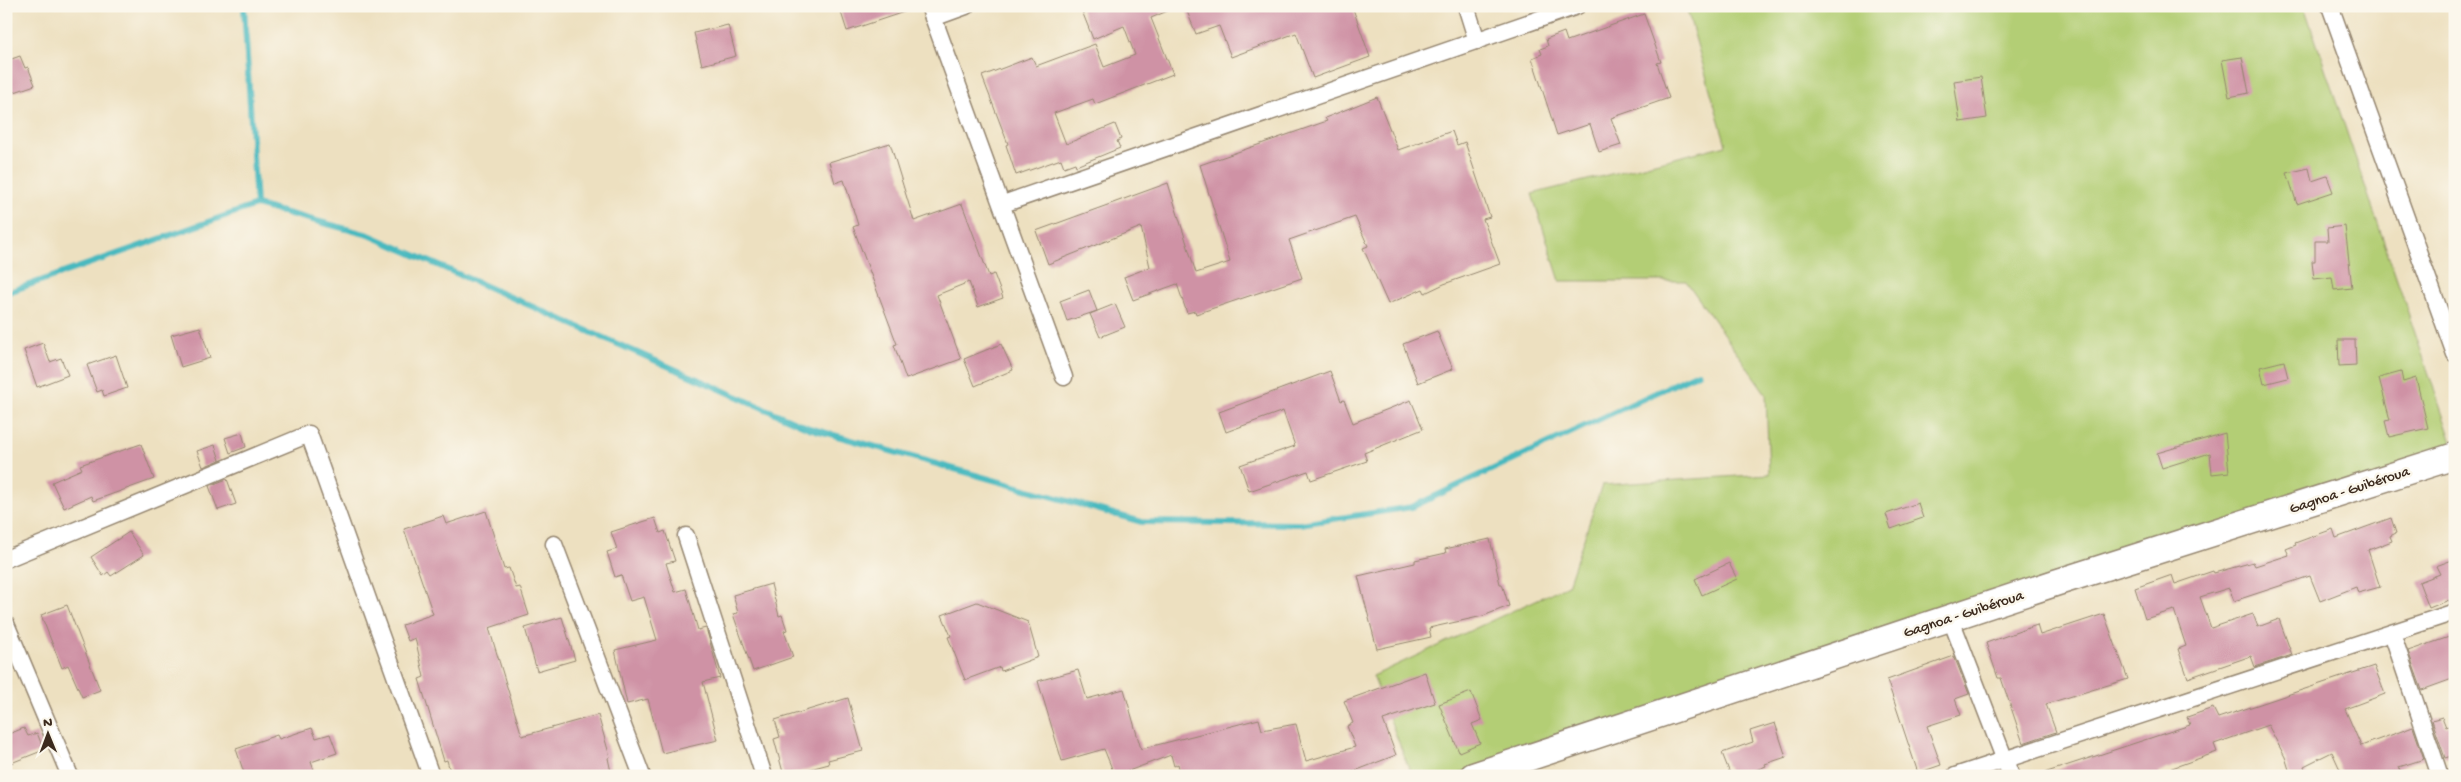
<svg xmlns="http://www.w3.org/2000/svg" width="2461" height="782" viewBox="0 0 2461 782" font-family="'Gochi Hand',sans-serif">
<rect width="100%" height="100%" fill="#fbf7ec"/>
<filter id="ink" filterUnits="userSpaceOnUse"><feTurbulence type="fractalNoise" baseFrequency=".02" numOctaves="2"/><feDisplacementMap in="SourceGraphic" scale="10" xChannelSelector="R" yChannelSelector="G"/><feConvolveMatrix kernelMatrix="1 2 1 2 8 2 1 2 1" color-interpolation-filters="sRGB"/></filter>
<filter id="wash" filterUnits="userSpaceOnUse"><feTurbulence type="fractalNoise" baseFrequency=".0096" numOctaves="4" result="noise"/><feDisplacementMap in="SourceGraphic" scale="20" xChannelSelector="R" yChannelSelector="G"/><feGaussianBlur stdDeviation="1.12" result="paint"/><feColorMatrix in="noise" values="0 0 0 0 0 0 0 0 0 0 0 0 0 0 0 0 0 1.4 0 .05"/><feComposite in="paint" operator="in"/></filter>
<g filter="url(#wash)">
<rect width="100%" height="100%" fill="#ede0c0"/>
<path fill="#b3ce74" stroke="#777c49" d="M1686 6H2304L2455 451 1452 776H1412L1373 676 1568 585 1602 485 1769 474 1766 394 1686 281H1560L1532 194 1726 145Z"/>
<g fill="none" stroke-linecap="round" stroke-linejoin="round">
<g stroke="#4ab9bf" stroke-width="6">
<path d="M256 205 369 235 809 428 1142 522 1300 524 1412 507 1698 373"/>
<path d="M6 293 256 205 244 6"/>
</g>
</g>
<g id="blocks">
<g fill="#cf92a5">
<path d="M839 6H912L913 9 847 31Z"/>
<path d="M1080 6H1179L1151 18 1173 74 1095 104 1093 99 1054 113 1066 144 1115 124 1121 139 1117 141 1120 148 1076 166 1075 163 1064 167 1061 159 1016 175 1006 145 1008 144 982 76 1032 57 1036 66 1095 44 1104 67 1135 55 1124 26 1093 39Z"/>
<path d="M1185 6H1352L1370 57 1313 78 1296 33 1231 57 1219 26 1196 34Z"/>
<path d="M1644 14 1661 62 1657 63 1669 98 1611 118 1621 145 1599 152 1590 124 1557 135 1532 58 1542 54 1540 49 1548 46 1546 39 1564 32 1567 41Z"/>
<path d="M728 25 736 56 702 65 694 33Z"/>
<path d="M20 56 25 68 28 67 35 85 6 95V61Z"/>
<path d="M2242 57 2249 93 2229 97 2222 60Z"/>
<path d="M1981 77 1987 118 1960 122 1954 81Z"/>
<path d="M1377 97 1398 150 1452 131 1457 145 1465 142 1490 217 1483 219 1500 264 1444 284 1425 293 1423 289 1388 304 1363 248 1368 246 1355 217 1289 240 1302 278 1196 314 1195 311 1187 313 1177 284 1133 300 1124 277 1150 267 1141 227 1048 264 1036 231 1168 183 1196 273 1230 262 1200 165 1327 121 1325 118Z"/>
<path d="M890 143 914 221 962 204 989 276 994 274 1003 298 978 307 969 282 937 295 961 359 906 379 894 345 897 344 853 227 858 225 844 180 835 183 829 162Z"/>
<path d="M2309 168 2312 181 2327 176 2333 192 2297 204 2287 173Z"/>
<path d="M2345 226 2352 288 2334 290 2332 277 2314 279 2312 261H2315V241H2328L2327 228Z"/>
<path d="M1089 290 1097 311 1067 321 1060 301Z"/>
<path d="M1115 304 1125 327 1100 337 1090 314Z"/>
<path d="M200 327 210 358 181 367 171 335Z"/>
<path d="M1437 331 1453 369 1418 383 1403 344Z"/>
<path d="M2338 340H2355L2356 365 2339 366Z"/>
<path d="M43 343 50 362 61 358 68 375 37 387 24 350Z"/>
<path d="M1001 344 1013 370 975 386 964 359Z"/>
<path d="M116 355 127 388 104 396 102 390 97 392 87 365Z"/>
<path d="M2284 361 2288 378 2264 384 2260 367Z"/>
<path d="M1330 371 1341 401 1344 400 1353 423 1411 400 1423 429 1364 453 1367 461 1311 480 1308 471 1249 491 1240 465 1295 446 1283 411 1226 432 1219 412Z"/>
<path d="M2401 372 2403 382 2416 378 2428 428 2389 437 2385 421 2390 420 2379 378Z"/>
<path d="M242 433 246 447 230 453 225 438Z"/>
<path d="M2225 433 2229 472 2212 474 2210 453 2162 468 2157 453Z"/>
<path d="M141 444 154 479 93 501 91 496 64 508 52 482 82 469 80 465Z"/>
<path d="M215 445 220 460 203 467 197 451Z"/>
<path d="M227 479 236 504 218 510 209 486Z"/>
<path d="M1918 503 1923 518 1891 529 1886 514Z"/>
<path d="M486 511 504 569 509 568 516 588 520 587 529 615 489 628 522 736 598 715 610 757 608 758 611 772 597 776H465L463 771 451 775 447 760 444 761 419 679 424 677 415 638 408 641 402 625 433 614 404 529 443 516 446 524Z"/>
<path d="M655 518 660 533 665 531 675 561 666 563 675 592 686 589 698 630 706 628 720 678 703 682 718 740 662 753 648 699 627 704 615 650 657 640 644 597 630 601 621 575 615 577 607 552 617 549 611 532Z"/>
<path d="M2391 518 2396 533 2390 536 2392 541 2368 550 2380 587 2358 593 2356 587 2320 601 2310 576 2234 601 2229 588 2200 597 2211 628 2253 614 2258 627 2279 619 2292 655 2255 667 2251 656 2188 678 2178 649 2186 646 2174 610 2145 619 2135 588 2172 575 2175 584 2213 571 2214 573 2253 562 2255 566 2289 555 2286 549 2296 545 2295 543 2333 529 2336 538Z"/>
<path d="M129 532 144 555 111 576 108 572 103 576 91 557Z"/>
<path d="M1490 539 1500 584H1502L1509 606 1483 616 1429 628 1431 637 1377 649 1358 576 1415 563V560L1446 553 1445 549Z"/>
<path d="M2455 559V602L2450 603 2449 600 2429 608 2419 582 2440 574 2436 566Z"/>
<path d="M1729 563 1737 579 1702 595 1695 579Z"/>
<path d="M771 584 779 616 782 615 787 630 784 631 793 657 753 671 733 614 738 613 733 595Z"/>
<path d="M977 602 1028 622 1038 657 1001 671 1000 667 965 680 948 637 951 636 942 615Z"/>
<path d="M67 605 100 690 82 697 68 665 62 668 41 615Z"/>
<path d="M2104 614 2128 679 2046 704 2056 732 2023 743 2001 678H1998L1986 643 2037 625 2040 635Z"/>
<path d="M562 617 575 660 537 671 525 628Z"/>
<path d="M2455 635V678L2422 690 2408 651Z"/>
<path d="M1954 656 1969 694 1955 699 1961 715 1927 726 1941 765 1918 773 1887 680Z"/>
<path d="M2374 666 2385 694 2345 709 2361 746 2413 727 2424 759 2399 767 2402 776H2343L2332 752 2304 766 2307 776H2291L2285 757 2268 725 2214 744 2217 752 2158 773 2159 776H2045L2044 773 2190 725 2187 717 2213 708 2218 718Z"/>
<path d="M1078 670 1087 699 1124 689 1141 749 1259 719 1262 730 1296 724 1306 761 1355 747 1347 726 1353 723 1344 701 1425 672 1435 703 1383 720 1396 755 1342 776H1181L1178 764 1174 766 1171 755 1115 776 1104 749 1062 761 1038 681Z"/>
<path d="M1471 692 1482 720 1472 724 1480 743 1459 752 1439 704Z"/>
<path d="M848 698 863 751 828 760 829 764 784 776 774 739 780 737 775 720Z"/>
<path d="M2442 717 2446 727 2455 723V755L2445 758 2432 720Z"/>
<path d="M1775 723 1786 757 1765 764 1766 766 1741 776H1731L1722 753 1753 742 1750 731Z"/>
<path d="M24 728 28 736 37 733 44 750 6 765V735Z"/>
<path d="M312 728 316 738 330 734 337 753 311 762 316 776H245L236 749 277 735 279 739Z"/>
</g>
</g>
</g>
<g filter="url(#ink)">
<use href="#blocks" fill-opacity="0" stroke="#94856f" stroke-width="1"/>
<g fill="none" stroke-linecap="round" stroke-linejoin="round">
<g stroke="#94856f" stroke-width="19">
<g id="minor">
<path d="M929 6 1064 377"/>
<path d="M1466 6 1477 41"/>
<path d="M2330 6 2455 354"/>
<path d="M933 18 966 6"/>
<path d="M1003 204 1577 6"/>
<path d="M686 536 764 776"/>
<path d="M554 544 642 776"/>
<path d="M6 559 309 434 431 776"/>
<path d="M1950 617 2011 776"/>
<path d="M6 624 70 776"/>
<path d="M2392 633 2440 776"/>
<path d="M1955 776 2455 612"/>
</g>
</g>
<g stroke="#94856f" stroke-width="29">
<path id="primary" d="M1473 776 2055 583 2455 456"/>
</g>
<use href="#minor" stroke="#fff" stroke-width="16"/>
<use href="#primary" stroke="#fff" stroke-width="26"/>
</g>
</g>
<g text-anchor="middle" stroke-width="5" stroke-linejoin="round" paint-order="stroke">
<g font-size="15" fill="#3b2a1e" stroke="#fbf7ec">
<text transform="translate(2349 489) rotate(-18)" y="5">Gagnoa - Guibéroua</text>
<text transform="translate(1963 613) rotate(-18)" y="5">Gagnoa - Guibéroua</text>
</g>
</g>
<rect width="2461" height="782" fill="none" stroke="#fbf7ec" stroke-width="25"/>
<g transform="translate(48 734) rotate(359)" stroke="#fbf7ec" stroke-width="4" paint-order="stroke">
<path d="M0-4L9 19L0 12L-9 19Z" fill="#3b2a1e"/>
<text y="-8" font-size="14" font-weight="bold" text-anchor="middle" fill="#3b2a1e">N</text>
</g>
</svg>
